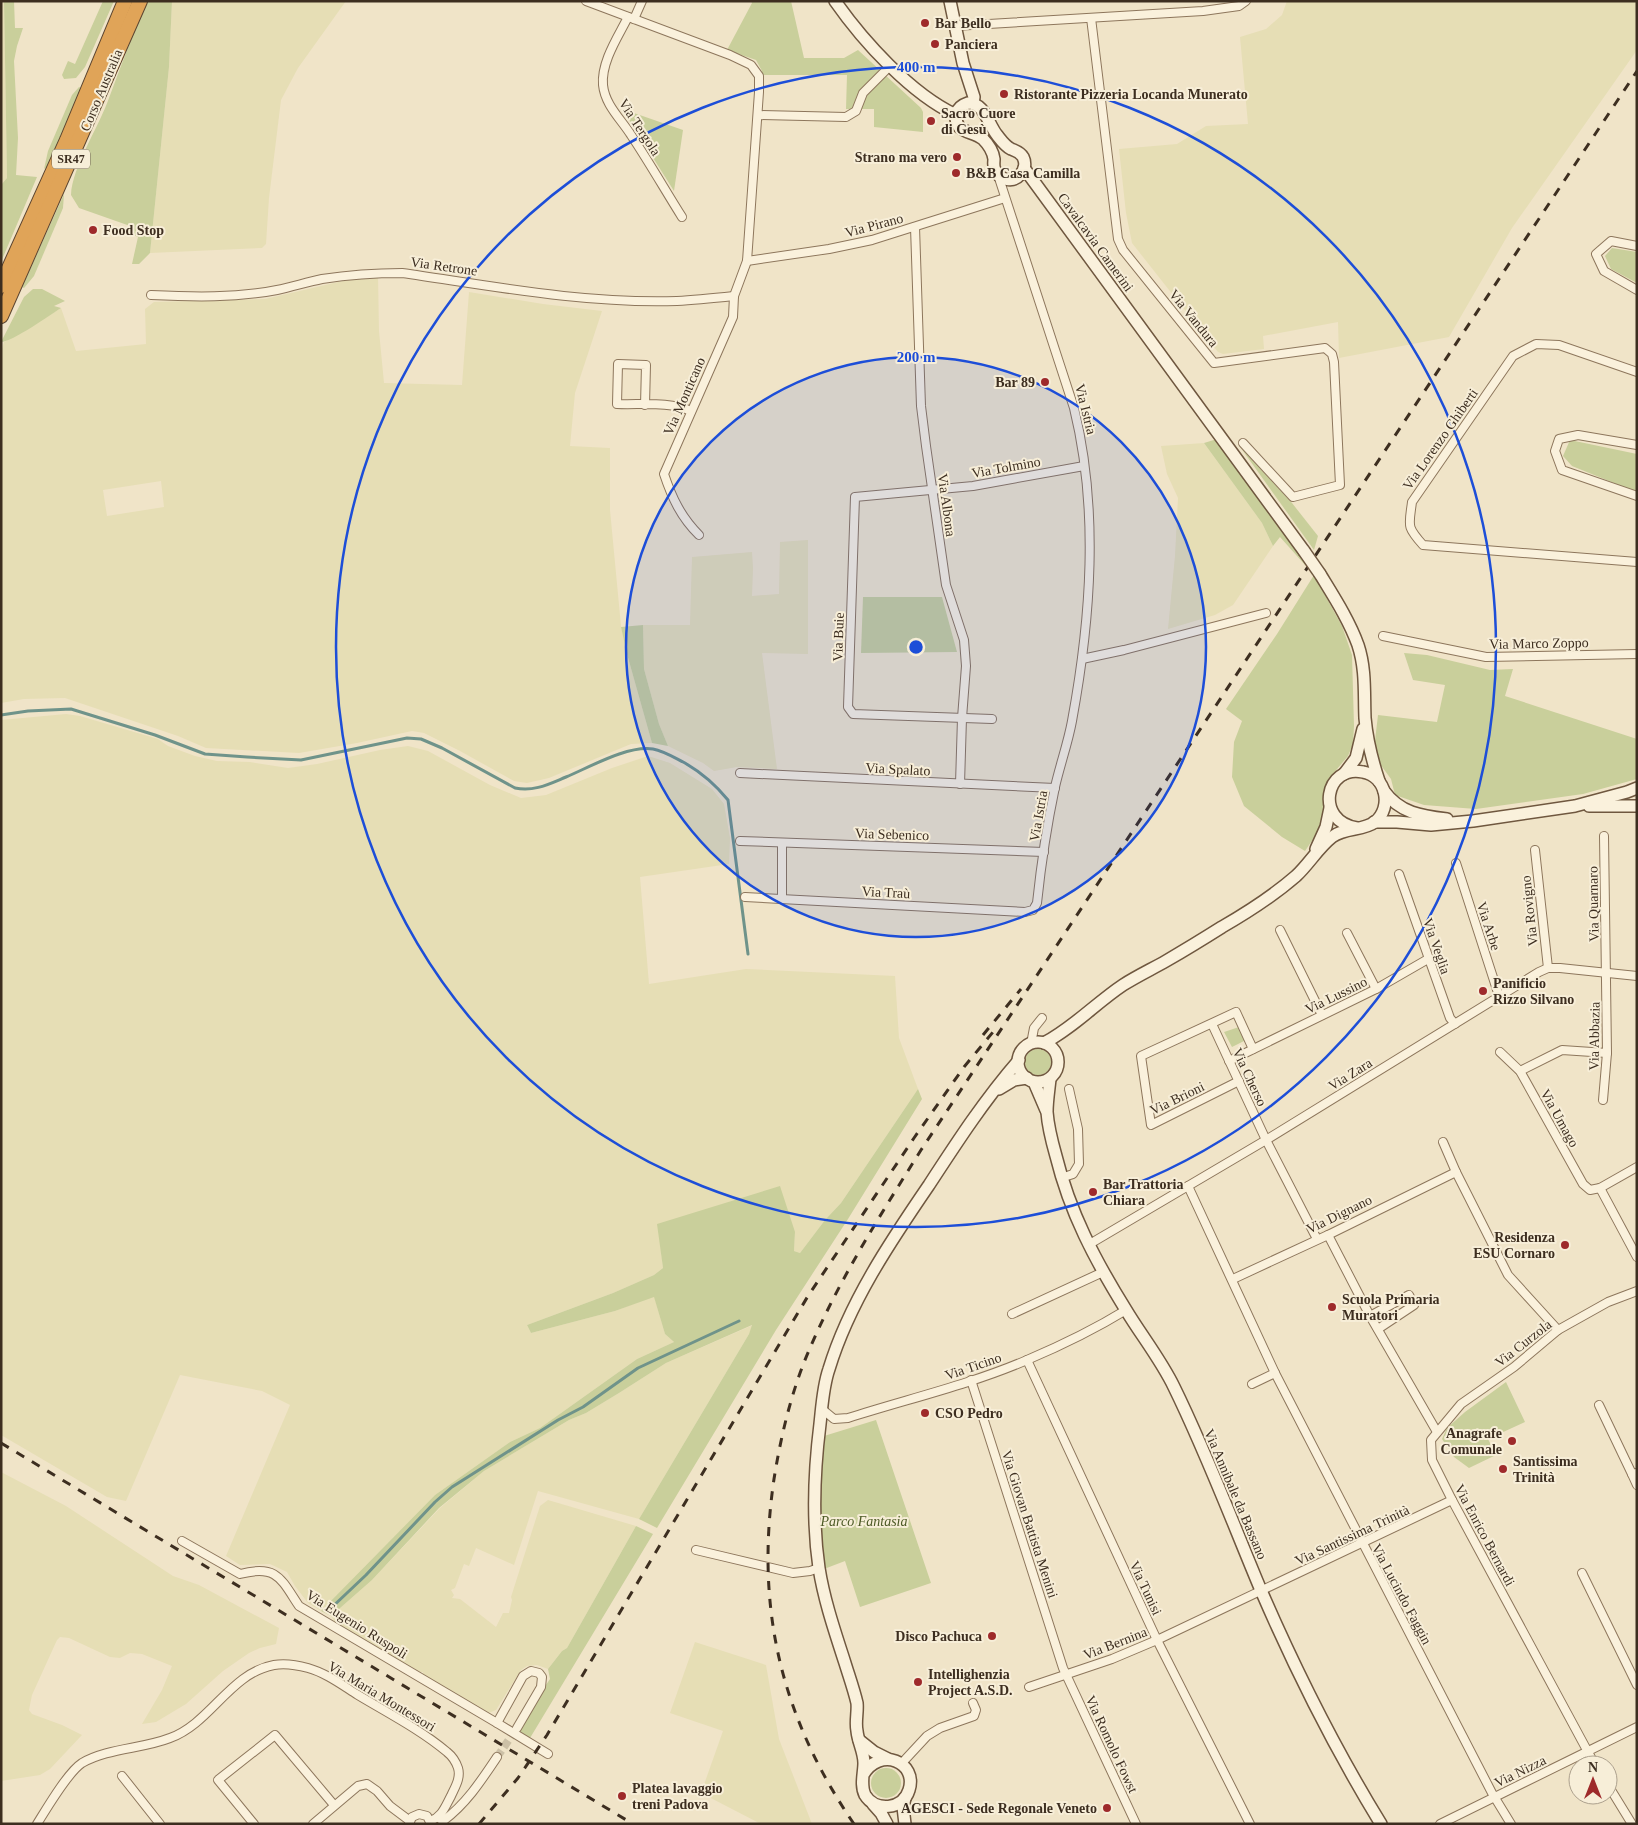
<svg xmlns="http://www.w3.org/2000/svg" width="1638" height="1825" viewBox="0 0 1638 1825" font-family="Georgia,serif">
<rect width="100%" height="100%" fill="#f0e4c8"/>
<g fill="#e6deb5" fill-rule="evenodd">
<path d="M1 1H4L7 178 1 185Z"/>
<path d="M172 1H346L298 68 281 100 269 198 266 244 262 248 150 253 169 67Z"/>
<path d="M1287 1H1637V50L1512 228 1449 337 1339 358 1338 322 1263 336 1264 349 1223 354 1218 352 1132 243 1126 213 1119 149 1177 144 1206 126 1248 124 1240 37 1266 29 1282 15Z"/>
<path d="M378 276 379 331 384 383 462 385 469 292 543 304 602 311 575 393 570 446 610 448V510L621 626 627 654 652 743 631 744 549 778 527 783 514 781 460 751 424 733 412 731 357 743 299 753 206 748 178 736 65 698 24 699 1 703V352L4 342 61 308 76 351 146 344 145 309 154 302 265 299 351 279ZM161 481 164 507 107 516 103 490Z"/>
<path d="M1204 443 1262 523 1273 546 1233 605 1215 615 1168 629 1175 556 1178 498 1167 474 1161 446Z"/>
<path d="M808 540V654L762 653 777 769 737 767 714 771 703 763 668 746 659 724 644 669 643 625H690L692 557 752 552 753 568 752 596 779 594 780 542Z"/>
<path d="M66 714 80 716 158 739 168 746 195 756 217 761 250 762 288 768 317 764 380 750 408 746 428 751 490 785 521 798 546 795 612 768 648 756 670 763 712 789 724 804 730 838 729 864 640 877 649 984 746 969 895 976 899 1038 918 1089 841 1203 825 1220 800 1253 794 1251 795 1232 658 1224 663 1268 654 1275 613 1293 527 1325 531 1333 615 1311 654 1296 665 1334 674 1342 637 1359 540 1428 510 1442 435 1495 321 1611 308 1603 295 1586 287 1572 270 1564 240 1565 226 1556 290 1405 262 1391 180 1375 126 1501 107 1497 1 1435V720Z"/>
<path d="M753 1325 749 1334 639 1519 538 1491 514 1565 476 1548 469 1566 464 1564 455 1588 451 1590 454 1595 452 1598 460 1599 496 1627 503 1613H509L512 1600 511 1597 540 1506 548 1500 636 1526 567 1648 562 1651 548 1669 537 1665 527 1666 521 1670 496 1710 486 1714 423 1675V1672H419L335 1622 331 1616 372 1580 440 1508 484 1471 569 1420 586 1413 619 1393 666 1363Z"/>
<path d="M1 1472 66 1506 173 1576 199 1585 279 1628 276 1644 260 1648 249 1653 223 1671 186 1704 156 1722 142 1724 162 1690 172 1666 142 1654 130 1653 120 1658 110 1657 69 1638 60 1637 57 1640 32 1695 29 1710 32 1714 62 1725 82 1735 50 1769 40 1775 1 1781Z"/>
<path d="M695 1642 766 1665 779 1739 812 1824H761L701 1793 723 1731 670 1713Z"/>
</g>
<g fill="#c9cf9b">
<path d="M4 1H14L15 28H23L17 46 14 61 18 138 16 175 37 177 1 262V185L7 178Z"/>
<path d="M103 1H114L85 67 76 78 64 79 62 75 68 61 75 64Z"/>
<path d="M147 1H172L169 67 150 253 139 264H132L138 237 131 234 133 227 79 208 71 195C72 167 99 127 109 98 121 66 133 33 147 1Z"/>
<path d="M751 1H791L804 58H844L858 50 921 108 923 112V132L874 127V109H846L847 75H762V71L756 60 727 50 752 3Z"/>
<path d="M79 87 81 88 48 166 44 169 48 151 72 95Z"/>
<path d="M631 112 683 130 674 191 626 115Z"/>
<path d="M64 194 63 208 34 276 24 288 22 287Z"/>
<path d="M1612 248 1637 252V283L1611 269 1605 256Z"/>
<path d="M33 289H42L65 301 54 306 61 308C50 315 12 342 1 342L24 297Z"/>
<path d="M1217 439 1306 564 1305 565 1280 537 1273 546 1262 523 1204 443Z"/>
<path d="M1570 440 1637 454 1636 492 1572 466 1563 456Z"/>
<path d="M1238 444 1292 503 1318 536 1314 550Z"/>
<path d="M1314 575 1342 626 1352 655 1354 726 1353 744 1348 756 1327 781 1324 799 1325 810 1320 829 1305 851 1282 837 1244 806 1232 777 1234 742 1242 721 1226 709 1277 634Z"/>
<path d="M863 597H942L957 652 861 653Z"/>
<path d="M643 625 644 669 659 724 668 746 652 743 627 654 621 627Z"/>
<path d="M1404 653 1427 655 1490 670 1513 669 1505 696 1637 739V779L1583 794 1476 809 1424 805 1395 795 1391 779 1380 764 1374 749 1378 715 1437 722 1445 685 1413 680Z"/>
<path d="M1239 1027 1246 1040 1232 1047 1224 1032Z"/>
<circle cx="1038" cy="1062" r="13"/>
<path d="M918 1089 922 1099 848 1219 776 1330 657 1528 639 1519 749 1334 752 1325 666 1363 619 1393 586 1413 569 1420 484 1471 439 1508 372 1580 331 1616 321 1611 435 1495 510 1442 540 1428 637 1359 674 1342 665 1334 654 1297 615 1311 531 1333 527 1325 613 1293 654 1275 663 1268 657 1224 780 1186 795 1232 794 1251 800 1253 825 1220 841 1203Z"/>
<path d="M1506 1382 1525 1422 1488 1439 1496 1455 1469 1468 1454 1457 1442 1439 1447 1428 1465 1412Z"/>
<path d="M876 1420 931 1583 860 1607 845 1561 824 1569C819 1522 821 1483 824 1436Z"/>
<path d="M636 1526 653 1534 527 1743 515 1735 537 1698 550 1679 548 1669 562 1651 567 1648Z"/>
<circle cx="886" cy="1783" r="15"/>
</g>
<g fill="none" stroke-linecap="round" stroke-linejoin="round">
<g stroke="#6f938a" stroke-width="3">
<path d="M1 715 28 711 71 709 155 735 205 754 247 757 301 760 407 738 421 739 442 748 515 788C534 792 549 784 566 777 590 767 628 745 653 749 664 751 675 758 685 763 702 773 715 784 728 800L748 954"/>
<path d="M329 1610 366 1575 435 1502 452 1487 558 1420 583 1407 638 1368 739 1321"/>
</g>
<path stroke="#ccc0a6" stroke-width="8" stroke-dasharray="8 4" stroke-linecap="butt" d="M497 1757 517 1728"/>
<g stroke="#8d765c" stroke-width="10">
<g id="street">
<path d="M586 1 730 55 751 65 759 76V92L747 261 734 296 733 317 664 474C672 498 681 517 699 535"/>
<path d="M628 17C618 37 601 62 603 85 605 105 621 119 631 135 649 162 665 190 682 217"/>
<path d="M1091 18 1118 239 1123 250 1214 363 1325 348 1332 354 1334 362 1340 485 1293 497 1243 443"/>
<path d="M634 19 642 1"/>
<path d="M955 26 1203 11 1239 6 1246 1"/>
<path d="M758 115 846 117 856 111 863 93 890 66"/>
<path d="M915 227 921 406 926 446 946 585 964 640 966 666 962 718 960 784"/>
<path d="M1637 246 1611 241 1596 254 1604 271 1637 290"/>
<path d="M747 261 829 249 872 240 1005 198"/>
<path d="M151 295C193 297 236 298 277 290 292 287 307 282 322 279 348 275 375 273 402 273 492 286 585 304 677 301 696 300 715 298 734 296"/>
<path d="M1637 372 1559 345 1536 344 1513 356 1412 502C1409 526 1406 526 1423 545L1637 562"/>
<path d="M645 405 646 365 618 364 617 404C641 405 669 401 691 411"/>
<path d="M1637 445 1578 435 1559 439 1555 451 1562 470 1637 496"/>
<path d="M1383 636 1486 657 1637 654"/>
<path d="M1082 659 1124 650 1266 613"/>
<path d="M992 719 853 714 848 707 855 497 973 486 1084 466"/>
<path d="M740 773 1055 788"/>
<path d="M740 841 1044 852"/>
<path d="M1535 850 1548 968"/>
<path d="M1456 863 1499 996"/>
<path d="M1399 874 1450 1018 1455 1024"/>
<path d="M745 897 1025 912 1033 910 1037 903C1041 865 1047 825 1055 787 1060 765 1068 743 1072 721 1091 618 1099 510 1074 408L998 175"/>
<path d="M782 899V843"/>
<path d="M1280 930 1322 1015"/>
<path d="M1347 933 1376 989"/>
<path d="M1212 1024 1266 1140 1317 1239"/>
<path d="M1031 1044 1034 1028 1042 1018"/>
<path d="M1500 1052 1520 1071 1583 1184 1590 1190 1600 1188 1637 1167"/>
<path d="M1229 1061 1376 989 1428 959"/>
<path d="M1520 1071 1562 1050 1607 1053"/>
<path d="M1239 1081 1151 1125 1141 1056 1236 1012 1253 1049"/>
<path d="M1603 1100 1607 1053 1604 836"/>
<path d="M1443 1142 1456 1172 1508 1275 1558 1330"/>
<path d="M1061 1178 1073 1174 1079 1164 1078 1129 1069 1089"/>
<path d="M1188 1186 1275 1373 1492 1793 1511 1824"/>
<path d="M1600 1188 1637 1257"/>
<path d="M1328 1235 1370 1316 1437 1432"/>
<path d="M1088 1245 1266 1140 1539 972 1548 968H1560L1637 976"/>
<path d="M1233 1279 1328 1235 1456 1172"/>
<path d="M1012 1314 1103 1272"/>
<path d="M1370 1316 1409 1295 1414 1305 1378 1329"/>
<path d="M1027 1360 1157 1640 1250 1824"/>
<path d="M971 1380 1063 1668 1136 1824"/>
<path d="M1252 1384 1275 1373"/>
<path d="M1599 1405 1632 1474"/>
<path d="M822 1409 834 1419 848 1418C907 1399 969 1385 1027 1360 1060 1346 1095 1329 1126 1310"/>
<path d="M1637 1473 1632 1474 1637 1485"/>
<path d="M182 1541 240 1574C277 1564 281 1579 299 1606L497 1723 523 1676 531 1671 539 1673 542 1677 541 1687 517 1728"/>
<path d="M696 1550 793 1573 810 1571 819 1568"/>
<path d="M1582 1573 1637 1685"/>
<path d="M1029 1687 1112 1659 1157 1640 1452 1500"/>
<path d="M497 1723 548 1754"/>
<path d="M901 1764 927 1736 940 1728 974 1716 976 1710 973 1703"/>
<path d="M1595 1765 1452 1500 1432 1460 1431 1440 1461 1404 1514 1367 1558 1330 1608 1302 1637 1291"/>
<path d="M122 1776 160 1824"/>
<path d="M1608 1785 1632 1824"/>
<path d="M439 1818 443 1821C466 1804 481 1781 497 1757"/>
<path d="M37 1824C47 1808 68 1772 82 1763 108 1748 142 1749 170 1738 211 1723 230 1673 274 1665 285 1663 297 1665 308 1668 326 1673 342 1685 358 1695 388 1713 421 1730 447 1752 452 1756 456 1762 458 1768 461 1778 455 1787 451 1796 445 1807 442 1817 430 1821"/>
<path d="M254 1824 218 1780 275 1735 334 1805"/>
<path d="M313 1824 358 1786 367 1784 377 1791 390 1806 410 1821"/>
<path d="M409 1824 412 1817 419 1814 427 1816 431 1824"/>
<path d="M1440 1824 1637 1727"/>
</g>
</g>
<g stroke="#6f573f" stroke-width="14">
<g id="secondary">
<path d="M835 1C863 41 911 94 956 115"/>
<path d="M950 1 963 63 974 97 973 103"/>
<path d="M968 103C985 103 988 124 997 135 1001 140 1005 146 1011 149 1016 151 1020 152 1023 157 1026 163 1025 170 1020 175 1013 183 999 180 995 170 993 166 994 163 994 159 993 152 988 144 983 139 975 133 966 133 959 127 953 117 956 107 968 103Z"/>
<path d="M1024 168 1304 551"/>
<path d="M1320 574C1334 597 1349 620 1358 645 1366 669 1364 693 1365 718 1367 740 1372 760 1379 781"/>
<path d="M1344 774 1356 758 1363 729"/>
<path d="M1384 791C1400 813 1421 816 1447 819"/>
<path d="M1589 806H1637"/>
<path d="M1374 822H1397L1431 825 1473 821 1575 806 1627 792 1637 788"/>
<path d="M1316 849 1326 827 1330 808"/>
<circle cx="1038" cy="1062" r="20"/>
<path d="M1044 1043C1073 1028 1096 1003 1123 985 1137 976 1152 969 1166 961 1185 950 1203 939 1222 927 1248 912 1273 896 1296 876 1309 864 1318 848 1332 837 1345 827 1363 831 1375 822 1393 807 1386 776 1363 772 1325 764 1314 821 1357 828"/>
<path d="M1050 1079C1049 1089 1047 1101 1047 1112 1048 1126 1052 1142 1056 1156 1070 1213 1095 1260 1126 1310 1141 1335 1161 1360 1174 1387 1206 1452 1232 1521 1260 1588 1295 1669 1335 1749 1381 1824"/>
<path d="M1034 1082 1046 1110"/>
<path d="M999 1089 1014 1080 1027 1078"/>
<path d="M859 1740 874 1752 888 1759"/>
<path d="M863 1775C880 1746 918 1762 909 1790 903 1810 875 1812 865 1795 860 1785 864 1773 864 1763 864 1752 858 1742 857 1731 855 1722 858 1712 857 1703 854 1690 849 1676 845 1663 835 1632 824 1600 819 1568 812 1520 814 1472 820 1424 822 1406 823 1386 829 1369 849 1303 890 1242 929 1185 957 1142 985 1099 1019 1060"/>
<path d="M873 1804 881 1813 887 1824"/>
<path d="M905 1824 903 1807 905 1798"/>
</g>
</g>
<g stroke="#5b4430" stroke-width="16">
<g id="highway">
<path d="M1 286 67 140 125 1"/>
<path d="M1 316 140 1"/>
</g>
</g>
<use href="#street" stroke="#faf1dc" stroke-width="8"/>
<use href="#secondary" stroke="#faf1dc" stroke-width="11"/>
<use href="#highway" stroke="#e0a458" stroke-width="14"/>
<g stroke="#3d2e20" stroke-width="3" stroke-dasharray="9 9" stroke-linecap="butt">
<path d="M983 1035 1021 989"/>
<path d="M1 1443 633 1824"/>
<path d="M479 1824 518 1778 547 1735 808 1296 914 1138 964 1067 993 1032"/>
<path d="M854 1824C781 1717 755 1608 774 1479 781 1435 792 1389 810 1348 840 1278 881 1214 921 1150L1637 71"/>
</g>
<g stroke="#6f573f" stroke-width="14" stroke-linecap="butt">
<path id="secondary-bridge" d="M1304 551 1320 574"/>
</g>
<use href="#secondary-bridge" stroke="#faf1dc" stroke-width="11"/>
</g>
<circle cx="916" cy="647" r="290" fill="#1d4ed8" fill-opacity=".12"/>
<g fill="none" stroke="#1d4ed8" stroke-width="2.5">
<circle cx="916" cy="647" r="290"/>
<circle cx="916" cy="647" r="580"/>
</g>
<g fill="#9e2a2b" stroke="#f7eed8" stroke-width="2">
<circle cx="925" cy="23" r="5"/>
<circle cx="935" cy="44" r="5"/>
<circle cx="1004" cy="94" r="5"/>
<circle cx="931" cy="121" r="5"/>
<circle cx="957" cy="157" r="5"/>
<circle cx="956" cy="173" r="5"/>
<circle cx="93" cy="230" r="5"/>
<circle cx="1045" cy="382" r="5"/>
<circle cx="1483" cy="991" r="5"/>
<circle cx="1093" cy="1192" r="5"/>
<circle cx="1565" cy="1245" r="5"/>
<circle cx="1332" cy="1307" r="5"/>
<circle cx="925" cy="1413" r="5"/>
<circle cx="1512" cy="1441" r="5"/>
<circle cx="1503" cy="1469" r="5"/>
<circle cx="992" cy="1636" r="5"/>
<circle cx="918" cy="1682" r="5"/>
<circle cx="622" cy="1796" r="5"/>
<circle cx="1107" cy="1808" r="5"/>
</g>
<g text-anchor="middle" stroke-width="4" stroke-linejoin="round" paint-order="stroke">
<rect fill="#f7eed8" stroke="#756857" stroke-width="1" x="52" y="149.5" width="38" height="19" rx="4"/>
<g font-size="12" font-weight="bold" fill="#3d2e20">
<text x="71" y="163">SR47</text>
</g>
<g font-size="14" font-weight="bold" fill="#3d2e20" stroke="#f7eed8" text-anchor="start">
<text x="935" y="28">Bar Bello</text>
<text x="945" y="49">Panciera</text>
<text x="1014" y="99">Ristorante Pizzeria Locanda Munerato</text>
<text x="941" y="118">Sacro Cuore<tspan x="941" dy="16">di Gesù</tspan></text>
<text x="947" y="162" text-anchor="end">Strano ma vero</text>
<text x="966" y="178">B&amp;B Casa Camilla</text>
<text x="103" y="235">Food Stop</text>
<text x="1035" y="387" text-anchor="end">Bar 89</text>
<text x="1493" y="988">Panificio<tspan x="1493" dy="16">Rizzo Silvano</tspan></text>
<text x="1103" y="1189">Bar Trattoria<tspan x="1103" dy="16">Chiara</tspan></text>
<text x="1555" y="1242" text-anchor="end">Residenza<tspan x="1555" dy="16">ESU Cornaro</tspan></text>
<text x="1342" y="1304">Scuola Primaria<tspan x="1342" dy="16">Muratori</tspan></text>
<text x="935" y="1418">CSO Pedro</text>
<text x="1502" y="1438" text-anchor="end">Anagrafe<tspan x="1502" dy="16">Comunale</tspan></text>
<text x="1513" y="1466">Santissima<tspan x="1513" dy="16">Trinità</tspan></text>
<text x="982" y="1641" text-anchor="end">Disco Pachuca</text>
<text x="928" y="1679">Intellighenzia<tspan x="928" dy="16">Project A.S.D.</tspan></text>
<text x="632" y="1793">Platea lavaggio<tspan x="632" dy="16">treni Padova</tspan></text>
<text x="1097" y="1813" text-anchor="end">AGESCI - Sede Regonale Veneto</text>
</g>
<g font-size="14" fill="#3d2e20" stroke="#f7eed8">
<text transform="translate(101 90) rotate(-67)" y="5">Corso Australia</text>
<text transform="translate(640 127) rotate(57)" y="5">Via Tergola</text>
<text transform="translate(874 225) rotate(-15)" y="5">Via Pirano</text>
<text transform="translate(1096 242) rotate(54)" y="5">Cavalcavia Camerini</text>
<text transform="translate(444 266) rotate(8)" y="5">Via Retrone</text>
<text transform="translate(1194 318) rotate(51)" y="5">Via Vandura</text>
<text transform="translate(684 396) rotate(-66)" y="5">Via Monticano</text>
<text transform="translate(1086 409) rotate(76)" y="5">Via Istria</text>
<text transform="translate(1440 439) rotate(-55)" y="5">Via Lorenzo Ghiberti</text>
<text transform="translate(1006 467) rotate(-10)" y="5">Via Tolmino</text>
<text transform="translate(947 505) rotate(82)" y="5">Via Albona</text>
<text transform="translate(838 637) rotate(-88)" y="5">Via Buie</text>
<text transform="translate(1539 643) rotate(-1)" y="5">Via Marco Zoppo</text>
<text transform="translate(898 769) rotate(3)" y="5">Via Spalato</text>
<text transform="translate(1038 816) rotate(-80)" y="5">Via Istria</text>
<text transform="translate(892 834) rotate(2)" y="5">Via Sebenico</text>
<text transform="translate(886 892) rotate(3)" y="5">Via Traù</text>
<text transform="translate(1593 904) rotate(-91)" y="5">Via Quarnaro</text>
<text transform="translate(1529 911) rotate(-96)" y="5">Via Rovigno</text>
<text transform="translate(1489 926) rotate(72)" y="5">Via Arbe</text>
<text transform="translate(1437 946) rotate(71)" y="5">Via Veglia</text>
<text transform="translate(1336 995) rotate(-26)" y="5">Via Lussino</text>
<text transform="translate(1594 1036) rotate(-89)" y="5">Via Abbazia</text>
<text transform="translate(1350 1074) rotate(-32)" y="5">Via Zara</text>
<text transform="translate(1250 1077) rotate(65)" y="5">Via Cherso</text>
<text transform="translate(1177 1098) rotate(-26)" y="5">Via Brioni</text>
<text transform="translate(1560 1118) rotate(61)" y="5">Via Umago</text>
<text transform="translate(1339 1214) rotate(-26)" y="5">Via Dignano</text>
<text transform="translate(1523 1343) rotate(-38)" y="5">Via Curzola</text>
<text transform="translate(973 1366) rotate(-19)" y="5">Via Ticino</text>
<text transform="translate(1236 1494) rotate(67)" y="5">Via Annibale da Bassano</text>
<text transform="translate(1030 1524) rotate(72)" y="5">Via Giovan Battista Menini</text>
<text transform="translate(1352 1535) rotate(-25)" y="5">Via Santissima Trinità</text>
<text transform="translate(1485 1535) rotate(62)" y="5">Via Enrico Bernardi</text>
<text transform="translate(1146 1588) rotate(65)" y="5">Via Tunisi</text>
<text transform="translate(1402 1594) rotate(62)" y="5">Via Lucindo Faggin</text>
<text transform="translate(357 1624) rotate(32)" y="5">Via Eugenio Ruspoli</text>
<text transform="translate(1115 1643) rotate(-21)" y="5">Via Bernina</text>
<text transform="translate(382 1696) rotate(31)" y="5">Via Maria Montessori</text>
<text transform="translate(1112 1744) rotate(65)" y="5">Via Romolo Fowst</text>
<text transform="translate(1520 1771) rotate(-26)" y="5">Via Nizza</text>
</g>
<g font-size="14" font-style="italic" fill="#4d5a26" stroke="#f7eed8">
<text x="864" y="1526">Parco Fantasia</text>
</g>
</g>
<circle cx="916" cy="647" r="8" fill="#1d4ed8" stroke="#f7eed8" stroke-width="2.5"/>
<g font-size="15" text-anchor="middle" font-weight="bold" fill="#1d4ed8" stroke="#f7eed8" stroke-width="4" stroke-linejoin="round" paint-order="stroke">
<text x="916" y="72">400 m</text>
<text x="916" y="362">200 m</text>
</g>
<rect width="1638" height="1825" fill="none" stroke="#3d2e20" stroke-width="5"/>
<g transform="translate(1593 1780)"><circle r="24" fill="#f7eed8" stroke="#ada18e"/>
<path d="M0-4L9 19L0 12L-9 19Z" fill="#9e2a2b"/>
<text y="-8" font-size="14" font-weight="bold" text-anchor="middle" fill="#3d2e20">N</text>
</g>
</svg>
